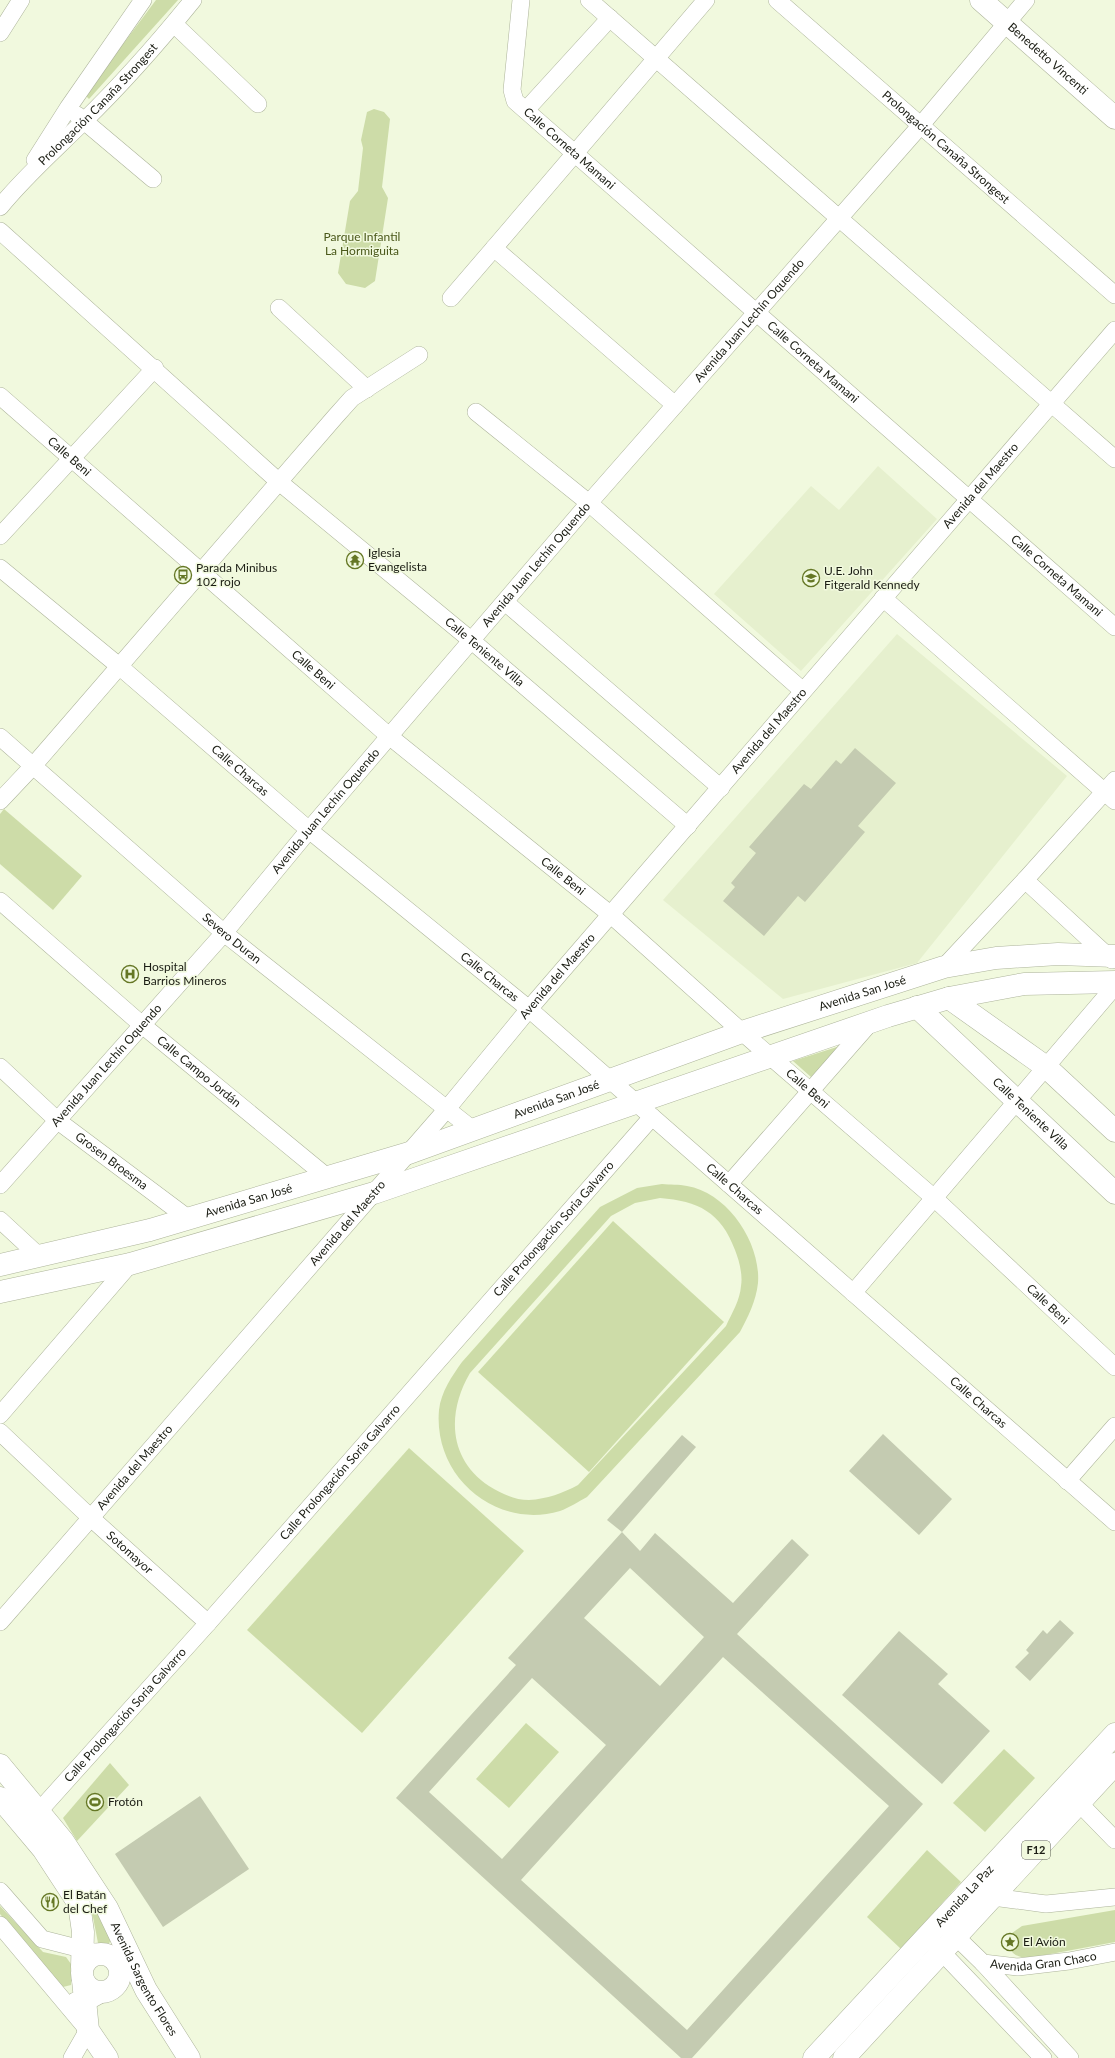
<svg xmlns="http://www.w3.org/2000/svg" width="1115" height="2058" viewBox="0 0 1115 2058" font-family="Lato,sans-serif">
<rect width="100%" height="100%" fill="#f1f9de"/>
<g fill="#e6f0ce">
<path d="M878 466 937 519 801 671 714 594 811 486 839 510Z"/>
<path d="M897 634 1067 776 917 963 783 999 663 900Z"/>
</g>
<g fill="#cddca8" fill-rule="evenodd">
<path d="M156 0H178L89 99 85 95Z"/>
<path d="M374 109 384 112 390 119 382 187 388 198 375 281 365 288 346 284 338 273 350 201 358 191 363 148 361 140 367 112Z"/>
<path d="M4 809 82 876 53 910 0 864V814Z"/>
<path d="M840 1046 811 1077 793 1061Z"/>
<path d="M662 1184C670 1185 679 1184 687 1186 728 1193 761 1243 758 1283 756 1301 748 1317 740 1332L587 1497C579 1501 569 1508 560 1511 496 1530 433 1477 439 1410 441 1392 452 1376 462 1362L600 1207 637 1188ZM660 1198C698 1201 721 1212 735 1250 739 1260 743 1275 741 1286 740 1300 732 1313 726 1326L578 1485C563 1493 547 1499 529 1500 514 1500 501 1493 489 1486 448 1459 447 1412 470 1373L611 1216 635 1203Z"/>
<path d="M613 1221 724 1322 589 1472 478 1372Z"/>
<path d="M409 1448 524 1551 362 1733 247 1630Z"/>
<path d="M526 1723 559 1752 509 1808 476 1779Z"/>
<path d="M1004 1749 1035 1778 985 1832 953 1803Z"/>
<path d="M110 1763 129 1785 77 1841 63 1818Z"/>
<path d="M927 1850 961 1882 901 1949 867 1917Z"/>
<path d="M82 1892 95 1907 112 1940 107 1945 98 1943 93 1917Z"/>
<path d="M0 1906 43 1952 66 1957 71 1964V1985L63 1987 0 1914Z"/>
<path d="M1115 1910V1942L1029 1958C1015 1958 1007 1951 1008 1936L1022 1926Z"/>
</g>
<g fill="#c4cbb1" fill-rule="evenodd">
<path d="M855 748 896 783 858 826 865 832 805 902 798 896 764 936 723 901 735 887 731 883 756 853 749 847 804 784 811 789 836 760 841 764Z"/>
<path d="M883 1434 952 1499 919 1535 849 1471Z"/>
<path d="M682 1435 696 1447 622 1532 607 1520Z"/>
<path d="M622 1532 640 1551 655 1533 733 1603 792 1539 809 1555 737 1634 923 1804 692 2058H681L396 1798 516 1665 508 1658ZM630 1568 704 1637 660 1686 584 1618ZM723 1657 889 1806 687 2030 521 1880ZM532 1678 606 1745 502 1859 429 1792Z"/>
<path d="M1060 1620 1074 1633 1030 1681 1015 1667 1029 1653 1026 1650 1043 1630 1047 1634Z"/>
<path d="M899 1631 948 1674 938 1684 990 1731 942 1784 842 1695Z"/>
<path d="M200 1796 249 1869 163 1927 115 1854Z"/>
</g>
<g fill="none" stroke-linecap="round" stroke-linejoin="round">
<g stroke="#adb49b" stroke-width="18">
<g id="street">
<path id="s1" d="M521 0 512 90 515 101 1115 627"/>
<path d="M589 0 1115 459"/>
<path id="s2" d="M777 0 1115 295"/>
<path d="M174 24 258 104"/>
<path d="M0 33 21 0"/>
<path d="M526 110 610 18"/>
<path d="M77 115 153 179"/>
<path d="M35 160 68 108 143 0"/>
<path id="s3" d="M0 207C25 176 55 150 83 122 122 84 159 42 193 0"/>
<path id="s4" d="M0 231 278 481 472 641 688 826"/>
<path d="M451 298 494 248"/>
<path d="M279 308 367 389"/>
<path id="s5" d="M0 396 389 736 610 914 742 1032 933 1197 1115 1367"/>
<path d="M675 405 494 248 706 0"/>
<path d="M476 412 589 503 803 691"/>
<path d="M0 536 155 368"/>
<path id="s6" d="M0 568 119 666 309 830 529 1009 1115 1522"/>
<path d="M883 598 1115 801"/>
<path d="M505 602 721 788"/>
<path id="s7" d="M0 737 224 933 472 1129"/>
<path d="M0 801 33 766 335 417 352 398 419 355"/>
<path d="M1025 880 1112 960"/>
<path id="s8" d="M0 901 141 1024 327 1177"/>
<path d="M944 967 1025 880 1115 780"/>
<path id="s9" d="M0 1067 58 1121 189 1219"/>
<path d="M729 1184 870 1023"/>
<path id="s10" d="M0 1185 224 933 309 830 589 503 921 125 1026 0"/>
<path d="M0 1220 39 1256"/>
<path d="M853 1293 1115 986"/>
<path d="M0 1415 130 1264"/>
<path id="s11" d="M0 1432 91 1518 208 1623"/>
<path d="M1067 1481 1115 1426"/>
<path id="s12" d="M0 1622 446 1110 529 1009 1115 330"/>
<path d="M1079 1803 1115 1840"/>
<path id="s13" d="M31 1820 208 1623 652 1117"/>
<path d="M0 1891 42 1939 101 1954"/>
<path d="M985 1893 993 1897 1046 1904 1115 1897"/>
<path d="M0 1925 88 2030 72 2058"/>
<path id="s14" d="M947 1928 983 1963 1018 1967 1069 1961 1115 1952"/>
<path d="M934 1944 1043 2058"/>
<path d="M983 1963 1070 2058"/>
<path d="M75 2001 85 2003 105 1992"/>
</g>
</g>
<g stroke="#adb49b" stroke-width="23">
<g id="secondary">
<path id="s15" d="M981 0 1115 118"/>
<path d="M949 998 1046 1067 1115 1131"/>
<path id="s16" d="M917 1007 1115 1193"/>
<path id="s17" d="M0 1265 150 1230 409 1153 742 1032 944 967 996 958 1058 954 1115 956"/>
<path d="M0 1292 130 1264 374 1193 888 1016 949 998 1024 984 1115 982"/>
</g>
</g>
<g stroke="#adb49b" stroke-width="23">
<g id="primary">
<path id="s18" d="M0 1765 63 1841 107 1908 146 1990 189 2058"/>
<path d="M0 1798 43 1849 79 1904 83 1932 82 1967"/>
<circle cx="101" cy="1973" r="19"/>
<path d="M83 1980 88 2030 107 2058"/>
<path id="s19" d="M814 2058 1115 1734"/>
<path d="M844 2058 1115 1764"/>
</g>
</g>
<use href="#street" stroke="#fff" stroke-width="17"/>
<use href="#secondary" stroke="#fff" stroke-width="22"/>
<use href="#primary" stroke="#fff" stroke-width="22"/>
</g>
<defs>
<g id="temple-ring" transform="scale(0.9)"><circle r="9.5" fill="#f1f9de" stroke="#657725" stroke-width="1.5"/><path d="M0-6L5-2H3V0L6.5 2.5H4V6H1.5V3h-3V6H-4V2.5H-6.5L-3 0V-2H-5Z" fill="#657725"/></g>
<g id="bus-ring" transform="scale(0.9)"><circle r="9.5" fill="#f1f9de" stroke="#657725" stroke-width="1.5"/><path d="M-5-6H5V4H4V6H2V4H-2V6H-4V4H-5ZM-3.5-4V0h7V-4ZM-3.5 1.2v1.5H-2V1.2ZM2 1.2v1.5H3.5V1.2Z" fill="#657725"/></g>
<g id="school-ring" transform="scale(0.9)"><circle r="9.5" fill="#f1f9de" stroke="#657725" stroke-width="1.5"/><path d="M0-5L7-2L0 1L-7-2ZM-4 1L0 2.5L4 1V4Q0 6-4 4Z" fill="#657725"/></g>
<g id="hospital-ring" transform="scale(0.9)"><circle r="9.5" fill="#f1f9de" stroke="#657725" stroke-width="1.5"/><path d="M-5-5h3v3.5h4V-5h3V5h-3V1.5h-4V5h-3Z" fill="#657725"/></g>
<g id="stadium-ring" transform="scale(0.9)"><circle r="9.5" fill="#f1f9de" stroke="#657725" stroke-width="1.5"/><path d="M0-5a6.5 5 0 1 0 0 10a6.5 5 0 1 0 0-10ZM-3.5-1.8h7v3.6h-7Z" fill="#657725"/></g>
<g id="restaurant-ring" transform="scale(0.9)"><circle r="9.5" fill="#f1f9de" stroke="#657725" stroke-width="1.5"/><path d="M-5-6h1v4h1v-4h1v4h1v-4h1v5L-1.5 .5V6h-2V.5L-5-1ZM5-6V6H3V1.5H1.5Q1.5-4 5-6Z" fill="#657725"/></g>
<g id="sight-ring" transform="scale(0.9)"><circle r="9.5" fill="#f1f9de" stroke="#657725" stroke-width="1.5"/><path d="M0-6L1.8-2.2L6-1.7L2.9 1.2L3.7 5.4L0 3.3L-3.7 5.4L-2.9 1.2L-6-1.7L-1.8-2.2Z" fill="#657725"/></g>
</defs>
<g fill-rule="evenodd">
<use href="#temple-ring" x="355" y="560"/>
<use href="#bus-ring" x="183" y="575"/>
<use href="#school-ring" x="811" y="578"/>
<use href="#hospital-ring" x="130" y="974"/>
<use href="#stadium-ring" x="95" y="1802"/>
<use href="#restaurant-ring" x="50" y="1902"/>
<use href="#sight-ring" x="1010" y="1942"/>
</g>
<g text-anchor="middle" stroke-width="3" stroke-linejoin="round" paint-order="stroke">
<rect fill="#f1f9de" stroke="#5a5e50" stroke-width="1" x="1022" y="1841" width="28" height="18" rx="3"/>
<g font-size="11" font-weight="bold" fill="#1a1c13">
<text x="1036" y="1854">F12</text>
</g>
<g font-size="12" fill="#1a1c13" stroke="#f1f9de">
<text dy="4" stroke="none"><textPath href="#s15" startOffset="89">Benedetto Vincenti</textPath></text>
<text dy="4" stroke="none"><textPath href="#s3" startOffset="142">Prolongación Canaña Strongest</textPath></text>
<text dy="4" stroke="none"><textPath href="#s2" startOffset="224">Prolongación Canaña Strongest</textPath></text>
<text dy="4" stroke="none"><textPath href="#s1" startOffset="174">Calle Corneta Mamani</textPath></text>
<text dy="4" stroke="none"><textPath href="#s10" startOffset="1144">Avenida Juan Lechín Oquendo</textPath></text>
<text dy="4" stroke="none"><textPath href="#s1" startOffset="498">Calle Corneta Mamani</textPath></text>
<text dy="4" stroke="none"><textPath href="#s5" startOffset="92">Calle Beni</textPath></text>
<text dy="4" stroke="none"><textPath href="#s12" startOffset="1501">Avenida del Maestro</textPath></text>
<text dy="4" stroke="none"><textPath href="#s10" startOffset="820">Avenida Juan Lechín Oquendo</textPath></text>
<text dy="4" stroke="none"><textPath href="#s1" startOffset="822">Calle Corneta Mamani</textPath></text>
<text dy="4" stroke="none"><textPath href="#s4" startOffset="642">Calle Teniente Villa</textPath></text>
<text dy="4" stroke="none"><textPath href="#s5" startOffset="416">Calle Beni</textPath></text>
<text dy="4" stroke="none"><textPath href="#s12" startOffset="1177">Avenida del Maestro</textPath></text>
<text dy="4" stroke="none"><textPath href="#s6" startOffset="314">Calle Charcas</textPath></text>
<text dy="4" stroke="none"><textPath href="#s10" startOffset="496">Avenida Juan Lechín Oquendo</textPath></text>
<text dy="4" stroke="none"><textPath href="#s5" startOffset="740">Calle Beni</textPath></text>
<text dy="4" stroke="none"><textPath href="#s7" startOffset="307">Severo Duran</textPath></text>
<text dy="4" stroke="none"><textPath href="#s12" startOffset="853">Avenida del Maestro</textPath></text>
<text dy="4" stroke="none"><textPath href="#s6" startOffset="638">Calle Charcas</textPath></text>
<text dy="4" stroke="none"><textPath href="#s17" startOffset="905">Avenida San José</textPath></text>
<text dy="4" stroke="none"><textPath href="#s10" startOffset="160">Avenida Juan Lechín Oquendo</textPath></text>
<text dy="4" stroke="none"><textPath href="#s8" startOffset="262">Calle Campo Jordán</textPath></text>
<text dy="4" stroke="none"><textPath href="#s5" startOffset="1064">Calle Beni</textPath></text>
<text dy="4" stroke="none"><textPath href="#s17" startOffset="581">Avenida San José</textPath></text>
<text dy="4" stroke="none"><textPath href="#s16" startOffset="156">Calle Teniente Villa</textPath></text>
<text dy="4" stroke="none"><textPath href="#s9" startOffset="146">Grosen Broesma</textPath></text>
<text dy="4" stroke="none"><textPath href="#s6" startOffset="962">Calle Charcas</textPath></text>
<text dy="4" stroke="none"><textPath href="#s17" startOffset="257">Avenida San José</textPath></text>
<text dy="4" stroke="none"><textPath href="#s12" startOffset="529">Avenida del Maestro</textPath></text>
<text dy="4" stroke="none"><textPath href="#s13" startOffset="789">Calle Prolongación Soria Galvarro</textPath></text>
<text dy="4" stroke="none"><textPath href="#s5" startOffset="1387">Calle Beni</textPath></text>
<text dy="4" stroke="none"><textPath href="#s6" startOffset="1286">Calle Charcas</textPath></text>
<text dy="4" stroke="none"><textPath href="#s12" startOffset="205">Avenida del Maestro</textPath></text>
<text dy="4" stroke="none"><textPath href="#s13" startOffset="465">Calle Prolongación Soria Galvarro</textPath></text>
<text dy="4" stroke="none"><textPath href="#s11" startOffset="177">Sotomayor</textPath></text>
<text dy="4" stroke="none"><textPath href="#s13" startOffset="141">Calle Prolongación Soria Galvarro</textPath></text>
<text dy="4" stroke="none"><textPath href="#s19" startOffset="221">Avenida La Paz</textPath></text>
<text dy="4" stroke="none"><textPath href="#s14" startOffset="111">Avenida Gran Chaco</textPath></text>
<text dy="4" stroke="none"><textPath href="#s18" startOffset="259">Avenida Sargento Flores</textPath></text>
</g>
<g font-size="12" fill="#4a581a" stroke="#f1f9de">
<text x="362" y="241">Parque Infantil<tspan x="362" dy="14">La Hormiguita</tspan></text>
</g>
<g font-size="12" fill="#1a1c13" stroke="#f1f9de" text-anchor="start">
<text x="368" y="557">Iglesia<tspan x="368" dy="14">Evangelista</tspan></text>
<text x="196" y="572">Parada Minibus<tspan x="196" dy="14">102 rojo</tspan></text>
<text x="824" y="575">U.E. John<tspan x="824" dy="14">Fitgerald Kennedy</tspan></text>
<text x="143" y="971">Hospital<tspan x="143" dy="14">Barrios Mineros</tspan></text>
<text x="108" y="1806">Frotón</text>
<text x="63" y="1899">El Batán<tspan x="63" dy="14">del Chef</tspan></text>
<text x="1023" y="1946">El Avión</text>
</g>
</g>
</svg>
